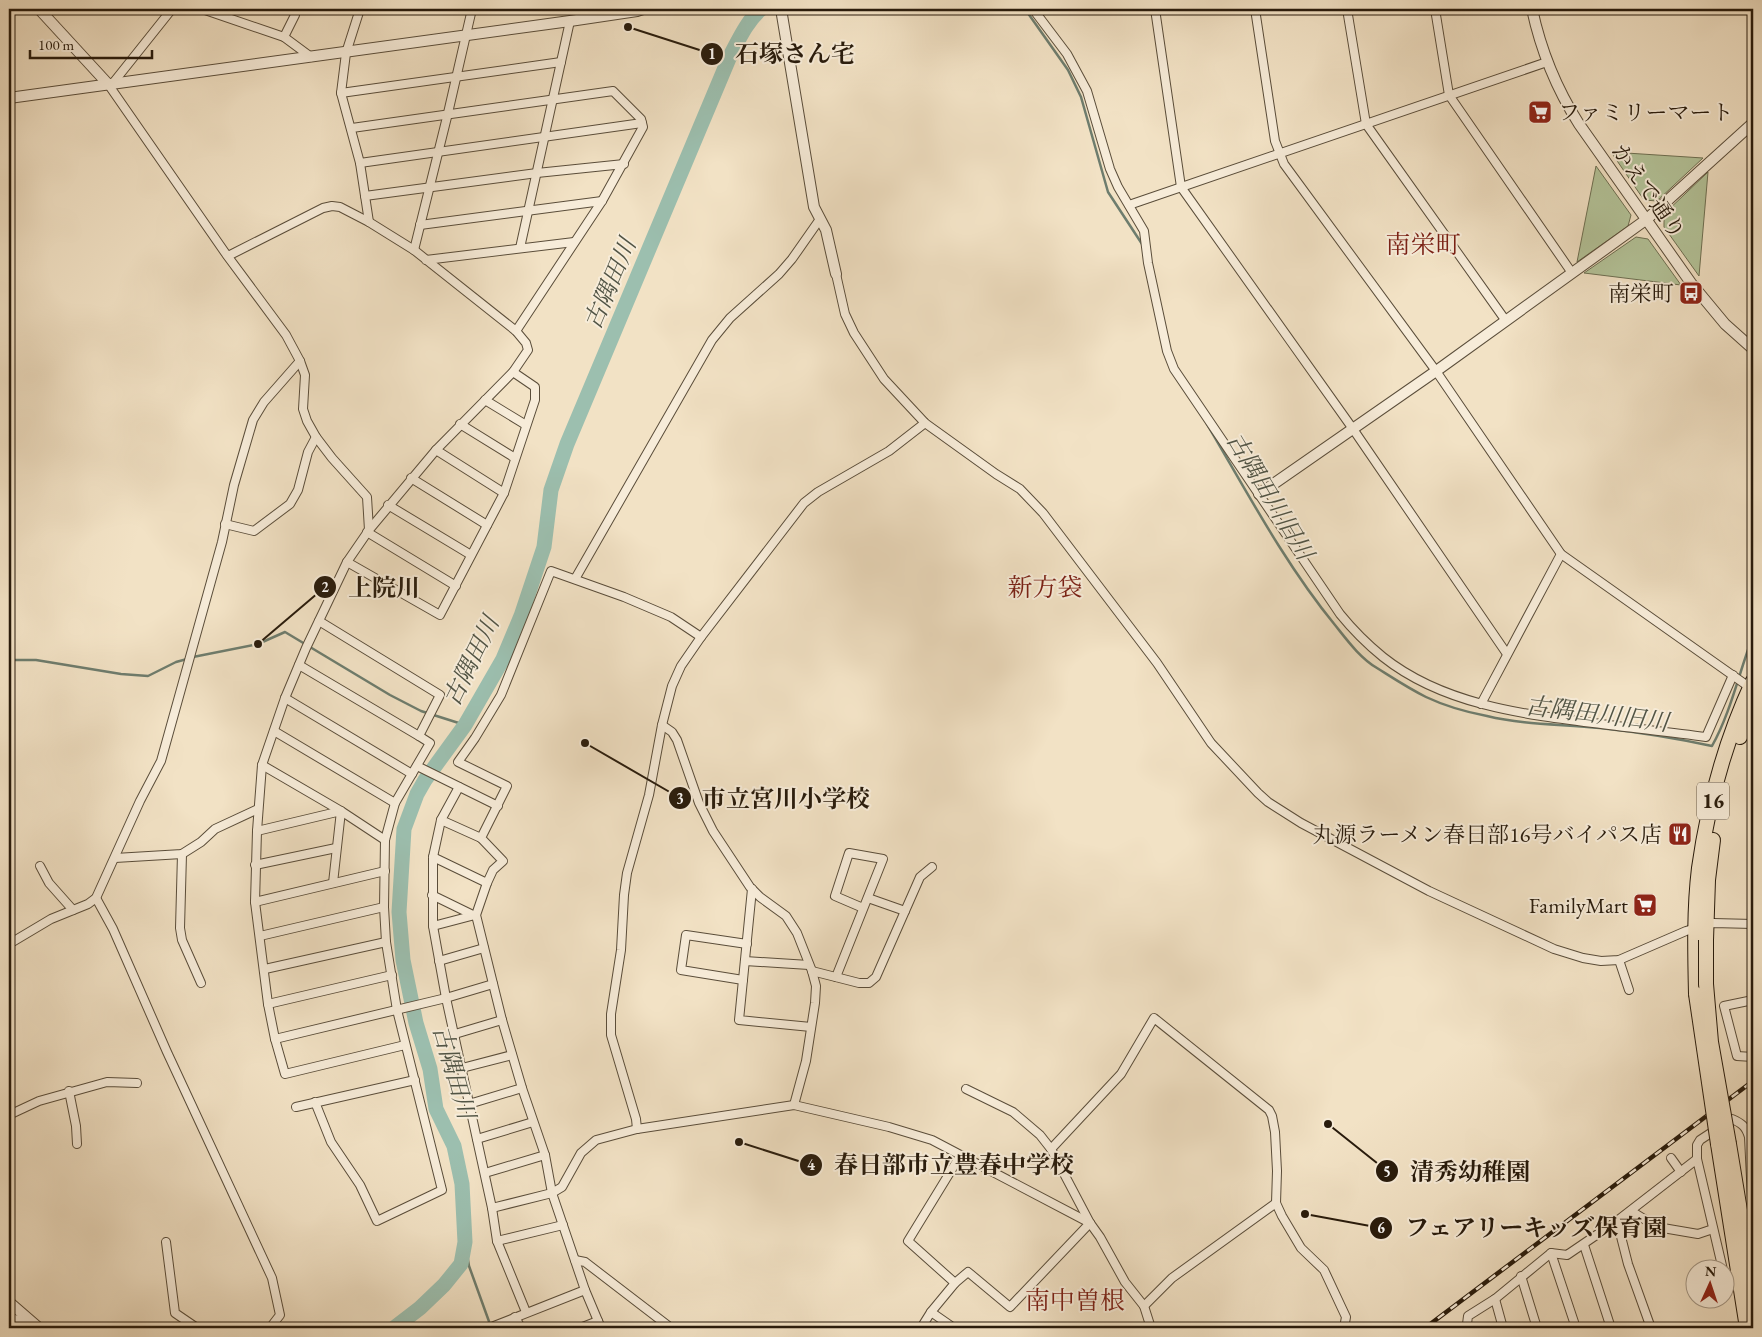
<svg xmlns="http://www.w3.org/2000/svg" width="1762" height="1337" viewBox="0 0 1762 1337" font-family="'EB Garamond','Noto Serif JP',serif">
<rect width="100%" height="100%" fill="#f2e2c5"/>
<filter id="stains"><feTurbulence type="fractalNoise" baseFrequency=".004" numOctaves="4"/><feColorMatrix values="0 0 0 0 .2 0 0 0 0 .09 0 0 0 0 .02 0 0 0 .5 -.17"/></filter>
<radialGradient id="worn" r=".72"><stop offset=".6" stop-color="#630" stop-opacity="0"/><stop offset="1" stop-color="#630" stop-opacity=".3"/></radialGradient>
<g fill="#b4c49a" stroke="#6e7053">
<path d="M1611 152 1703 158 1657 201 1644 200Z"/>
<path d="M1596 166 1631 215 1628 226 1577 262Z"/>
<path d="M1708 172 1699 276 1664 227V214Z"/>
<path d="M1636 237 1648 239 1681 285 1584 273Z"/>
</g>
<g fill="none" stroke-linecap="round" stroke-linejoin="round">
<g stroke="#6e7d6e" stroke-width="2.5">
<path d="M1025 9 1068 70 1081 97 1108 192 1142 244"/>
<path d="M1207 424C1247 492 1285 564 1335 625 1347 640 1360 658 1377 668 1393 678 1408 688 1426 697 1445 706 1466 712 1487 716 1524 725 1561 724 1600 728 1637 732 1675 738 1712 746 1731 712 1739 672 1753 636"/>
<path d="M193 657 258 644 285 632 390 695 421 711 465 725"/>
<path d="M9 660H36L121 674 148 676 176 662 187 659"/>
<path d="M465 1242 469 1266 491 1327"/>
</g>
<path stroke="#9cbfaf" stroke-width="15" d="M394 1328 420 1308 444 1285 461 1264 465 1242 462 1184 454 1146 436 1109 430 1069 416 1023 403 960 399 912 404 829 417 794 425 780 465 725 503 659 521 616 544 547 551 490 567 444 730 56C739 39 747 21 761 9"/>
<g stroke="#5a4d3a" stroke-width="10">
<g id="minor">
<path d="M202 9 284 37 311 57"/>
<path d="M360 9 346 53 341 93 360 163 369 222"/>
<path d="M1033 9 1067 54 1087 91 1110 169 1118 187 1144 231 1148 263 1167 351 1174 369 1340 614C1353 630 1367 644 1383 657 1442 704 1521 714 1593 723 1631 728 1669 732 1706 737L1733 675"/>
<path d="M1155 9 1181 187 1353 429 1507 654"/>
<path d="M1255 9 1275 141 1284 164 1436 371 1561 554 1752 689"/>
<path d="M1347 9 1366 124 1506 321"/>
<path d="M1435 9 1449 95 1572 273"/>
<path d="M284 37 295 15V9"/>
<path d="M113 83 172 9"/>
<path d="M108 84 226 254 286 335 300 361 305 375 303 409 307 421 316 437 332 458 367 497 369 530"/>
<path d="M341 93 561 62"/>
<path d="M352 128 613 91 641 119 643 127 602 201 516 331"/>
<path d="M360 163 642 123"/>
<path d="M365 196 537 173 624 164"/>
<path d="M1129 205 1547 62"/>
<path d="M420 225 602 201"/>
<path d="M520 248 570 21"/>
<path d="M414 250 448 113 472 9"/>
<path d="M228 256 323 208 332 206 340 207 369 222 414 250 516 331 526 343 528 350 513 372 436 450 369 530 347 562 306 648 285 698 262 765 257 831 255 902 268 1004 275 1039 285 1074 405 1045"/>
<path d="M426 260 574 242"/>
<path d="M836 274 845 314 854 333 884 379 925 423 996 474 1020 489 1043 513 1157 663 1211 743 1258 793 1268 802 1301 823 1429 891 1554 949 1583 958 1601 961 1619 960 1686 931 1713 923 1753 924"/>
<path d="M485 400 526 425"/>
<path d="M460 424 515 458"/>
<path d="M436 450 504 493"/>
<path d="M411 478 487 525"/>
<path d="M388 505 471 555"/>
<path d="M225 524 254 531 290 504 298 490 308 452 316 437"/>
<path d="M367 532 456 586"/>
<path d="M347 562 440 615 504 493 535 400V387L513 372"/>
<path d="M575 579 712 340 730 318 779 274 792 259 820 219"/>
<path d="M299 665 419 736"/>
<path d="M285 698 412 774"/>
<path d="M1481 704 1561 554"/>
<path d="M662 725 672 732 677 740 699 803 713 831 750 887 760 897 786 916 797 933 812 971 816 986 815 1003 806 1061 794 1105"/>
<path d="M274 731 395 803"/>
<path d="M262 765 341 811 385 840"/>
<path d="M417 766 498 806"/>
<path d="M459 787 441 820 481 838"/>
<path d="M441 820 433 857V926L446 998 492 1208 497 1241 526 1312"/>
<path d="M257 831 341 811 333 883"/>
<path d="M182 854 180 928 182 940 201 983"/>
<path d="M433 857 487 883"/>
<path d="M115 858 182 854 201 842 215 829 258 809"/>
<path d="M255 865 336 848"/>
<path d="M40 866 49 883 73 910"/>
<path d="M752 889 739 1020 811 1027"/>
<path d="M432 895 473 915"/>
<path d="M96 898 113 929 167 1052 272 1278 280 1315 270 1328"/>
<path d="M868 898 905 911"/>
<path d="M255 902 385 871"/>
<path d="M433 926 475 915"/>
<path d="M260 936 384 907"/>
<path d="M9 944 51 919 88 904 96 898 140 801 161 761 222 542 234 485 253 420 264 402 300 361"/>
<path d="M1619 960 1629 990"/>
<path d="M439 961 484 948"/>
<path d="M745 961 809 965"/>
<path d="M265 969 386 942"/>
<path d="M812 971 859 983H869L876 977 920 877 932 867"/>
<path d="M836 977 883 859 849 853 835 896 863 908"/>
<path d="M743 980 681 970 686 935 747 944"/>
<path d="M1753 1000 1724 1006 1737 1056 1753 1057"/>
<path d="M268 1004 392 975"/>
<path d="M455 1034 502 1020"/>
<path d="M275 1039 446 998 493 984"/>
<path d="M462 1068 512 1055"/>
<path d="M966 1089 1013 1112 1040 1135 1051 1149 1090 1223 1100 1237 1125 1282 1144 1306 1151 1328"/>
<path d="M69 1091 76 1126 77 1144"/>
<path d="M315 1102 331 1142 360 1185 377 1221 442 1190 397 1010 386 942 384 907 385 840 395 803 430 743 419 736 440 695 319 621"/>
<path d="M469 1104 522 1088"/>
<path d="M296 1107 415 1080"/>
<path d="M9 1115 39 1101 107 1082 137 1083"/>
<path d="M637 1129 636 1119 611 1035V1014L621 950 624 895 627 873 649 795 662 725 672 686 681 666 701 637 804 503 818 492 889 451 925 423"/>
<path d="M477 1139 533 1122"/>
<path d="M1051 1149 1121 1074 1154 1018 1269 1110 1272 1116 1275 1132 1277 1171 1276 1203 1282 1216 1301 1248 1324 1270 1346 1317 1344 1328"/>
<path d="M1671 1158 1681 1172"/>
<path d="M1697 1159V1145L1700 1140 1732 1119C1741 1123 1746 1126 1749 1137L1753 1219"/>
<path d="M485 1173 545 1155"/>
<path d="M492 1208 552 1193 562 1187 581 1153 596 1140 637 1129 794 1105 889 1127 932 1140 1090 1223"/>
<path d="M1631 1211 1657 1227 1698 1234 1713 1229"/>
<path d="M1617 1221 1697 1159 1723 1270"/>
<path d="M497 1241 563 1225"/>
<path d="M166 1242 175 1313 197 1328"/>
<path d="M1584 1245 1611 1328"/>
<path d="M1551 1253 1576 1328"/>
<path d="M575 1260 585 1262 671 1328"/>
<path d="M1521 1276 1537 1328"/>
<path d="M1724 1277 1726 1284"/>
<path d="M955 1283 908 1241 960 1156"/>
<path d="M1495 1299 1503 1328"/>
<path d="M1144 1306 1172 1278 1276 1203"/>
<path d="M931 1312 954 1328"/>
<path d="M515 1317 521 1328"/>
<path d="M9 1318 33 1323"/>
<path d="M489 1328 585 1290"/>
<path d="M580 1328 598 1321"/>
<path d="M601 1328 585 1290 552 1193 545 1155 522 1088 502 1020 476 915 487 883 493 870 503 861 481 838 507 786 458 762 475 738 501 695 551 571 624 597 671 617 701 637"/>
<path d="M921 1328 931 1312 955 1283 968 1272 1010 1307 1090 1223"/>
<path d="M1468 1328 1467 1324 1468 1316 1495 1299 1551 1253 1567 1255 1617 1221 1628 1264 1651 1328"/>
</g>
</g>
<g stroke="#5a4d3a" stroke-width="12">
<g id="tertiary">
<path d="M39 9 108 84"/>
<path d="M781 9 814 207 826 230 836 274"/>
<path d="M1532 9C1541 51 1556 88 1579 124L1691 283 1725 324 1753 349"/>
<path d="M9 98 570 21 637 11 643 9"/>
<path d="M1259 494 1439 369 1647 219 1753 123"/>
<path d="M9 1302 39 1328"/>
</g>
</g>
<g stroke="#281b0c" stroke-width="16">
<g id="trunk">
<path d="M1740 737 1753 708"/>
<path d="M1706 940 1708 880 1713 840"/>
<path d="M1696 994C1695 952 1694 909 1699 868 1708 804 1726 739 1753 681"/>
<path d="M1718 1144 1747 1328"/>
<path d="M1729 1144 1753 1289"/>
</g>
</g>
<use href="#minor" stroke="#f7ecd9" stroke-width="8"/>
<use href="#tertiary" stroke="#f7ecd9" stroke-width="10"/>
<use href="#trunk" stroke="#f2e2c5" stroke-width="14"/>
<g stroke="#281b0c" stroke-width="4.5">
<path id="rail" d="M1425 1328 1753 1081"/>
</g>
<use href="#rail" stroke="#f7ecd9" stroke-width="2.5" stroke-dasharray="8" stroke-linecap="butt"/>
<g stroke="#281b0c" stroke-width="16" stroke-linecap="butt">
<g id="trunk-bridge">
<path d="M1706 940V984L1711 1042 1729 1144"/>
<path d="M1696 994 1718 1144"/>
</g>
</g>
<use href="#trunk-bridge" stroke="#f2e2c5" stroke-width="14"/>
</g>
<defs>
<g id="supermarket-square" transform="scale(1.25)"><rect x="-9" y="-9" width="18" height="18" rx="4" fill="#8f2418" stroke="#f7ecd9"/><path d="M-6-5.5h2.5l.6 2H6L4.5 2H-2.5L-4.4-4H-6ZM-1.5 3.2a1.3 1.3 0 1 0 .1 0ZM3 3.2a1.3 1.3 0 1 0 .1 0Z" fill="#fff"/></g>
<g id="bus-square" transform="scale(1.25)"><rect x="-9" y="-9" width="18" height="18" rx="4" fill="#8f2418" stroke="#f7ecd9"/><path d="M-5-6H5V4H4V6H2V4H-2V6H-4V4H-5ZM-3.5-4V0h7V-4ZM-3.5 1.2v1.5H-2V1.2ZM2 1.2v1.5H3.5V1.2Z" fill="#fff"/></g>
<g id="restaurant-square" transform="scale(1.25)"><rect x="-9" y="-9" width="18" height="18" rx="4" fill="#8f2418" stroke="#f7ecd9"/><path d="M-5-6h1v4h1v-4h1v4h1v-4h1v5L-1.5 .5V6h-2V.5L-5-1ZM5-6V6H3V1.5H1.5Q1.5-4 5-6Z" fill="#fff"/></g>
</defs>
<g fill-rule="evenodd">
<use href="#supermarket-square" x="1540" y="112"/>
<use href="#bus-square" x="1691" y="293"/>
<use href="#restaurant-square" x="1680" y="834"/>
<use href="#supermarket-square" x="1645" y="905"/>
</g>
<g text-anchor="middle" stroke-width="4" stroke-linejoin="round" paint-order="stroke">
<rect fill="#f7ecd9" stroke="#665a4a" stroke-width="1" x="1697" y="782.5" width="32" height="37" rx="4"/>
<g font-size="21" font-weight="bold" fill="#281b0c">
<text x="1713" y="808">16</text>
</g>
<g font-size="22" fill="#281b0c" stroke="#f7ecd9" text-anchor="end">
<text x="1558" y="120" text-anchor="start">ファミリーマート</text>
<text x="1674" y="301">南栄町</text>
<text x="1662" y="842">丸源ラーメン春日部16号バイパス店</text>
<text x="1628" y="913">FamilyMart</text>
</g>
<g font-size="22" fill="#281b0c" stroke="#f7ecd9">
<text transform="translate(1649 191) rotate(55)" y="8">かえで通り</text>
</g>
<g font-size="24" font-style="italic" fill="#515445" stroke="#f7ecd9">
<text transform="translate(610 284) rotate(-67)" y="8">古隅田川</text>
<text transform="translate(1270 496) rotate(59)" y="8">古隅田川旧川</text>
<text transform="translate(471 661) rotate(-64)" y="8">古隅田川</text>
<text transform="translate(1597 714) rotate(7)" y="8">古隅田川旧川</text>
<text transform="translate(454 1072) rotate(74)" y="8">古隅田川</text>
</g>
<g font-size="25" fill="#7a1f14" stroke="#f7ecd9">
<text x="1423" y="253">南栄町</text>
<text x="1045" y="596">新方袋</text>
<text x="1075" y="1309">南中曽根</text>
</g>
</g>
<path fill="none" stroke="#281b0c" stroke-width="2" d="M628 27L712 54M258 644L325 587M585 743L680 798M739 1142L811 1165M1328 1124L1387 1171M1305 1214L1381 1228"/>
<g fill="#281b0c" stroke="#f7ecd9" stroke-width="2">
<circle cx="628" cy="27" r="5"/>
<circle cx="258" cy="644" r="5"/>
<circle cx="585" cy="743" r="5"/>
<circle cx="739" cy="1142" r="5"/>
<circle cx="1328" cy="1124" r="5"/>
<circle cx="1305" cy="1214" r="5"/>
<circle cx="712" cy="54" r="12"/>
<circle cx="325" cy="587" r="12"/>
<circle cx="680" cy="798" r="12"/>
<circle cx="811" cy="1165" r="12"/>
<circle cx="1387" cy="1171" r="12"/>
<circle cx="1381" cy="1228" r="12"/>
</g>
<g font-size="15" text-anchor="middle" font-weight="bold" fill="#fff">
<text x="712" y="59">1</text>
<text x="325" y="592">2</text>
<text x="680" y="804">3</text>
<text x="811" y="1170">4</text>
<text x="1387" y="1177">5</text>
<text x="1381" y="1233">6</text>
</g>
<g font-size="24" text-anchor="middle" font-weight="bold" fill="#281b0c" stroke="#f7ecd9" stroke-width="4" stroke-linejoin="round" paint-order="stroke">
<text x="795" y="62">石塚さん宅</text>
<text x="384" y="596">上院川</text>
<text x="786" y="807">市立宮川小学校</text>
<text x="954" y="1173">春日部市立豊春中学校</text>
<text x="1470" y="1180">清秀幼稚園</text>
<text x="1536" y="1236">フェアリーキッズ保育園</text>
</g>
<rect width="1762" height="1337" fill="none" stroke="#f2e2c5" stroke-width="30"/>
<rect x="10" y="10" width="1742" height="1317" fill="none" stroke="#281b0c" stroke-width="2.5"/>
<rect x="15" y="15" width="1732" height="1307" fill="none" stroke="#281b0c"/>
<g transform="translate(1710 1284) rotate(3)"><circle r="24" fill="#f7ecd9" stroke="#a49887"/>
<path d="M0-4L9 19L0 12L-9 19Z" fill="#8f2418"/>
<text y="-8" font-size="14" font-weight="bold" text-anchor="middle" fill="#281b0c">N</text>
</g>
<path d="M30 50v8h122v-8" fill="none" stroke="#281b0c" stroke-width="2.5"/>
<text x="38" y="50" font-size="15" fill="#281b0c" stroke="#f7ecd9" stroke-width="4" paint-order="stroke">100 m</text>
<rect width="100%" height="100%" filter="url(#stains)"/>
<rect width="100%" height="100%" fill="url(#worn)"/>
</svg>
